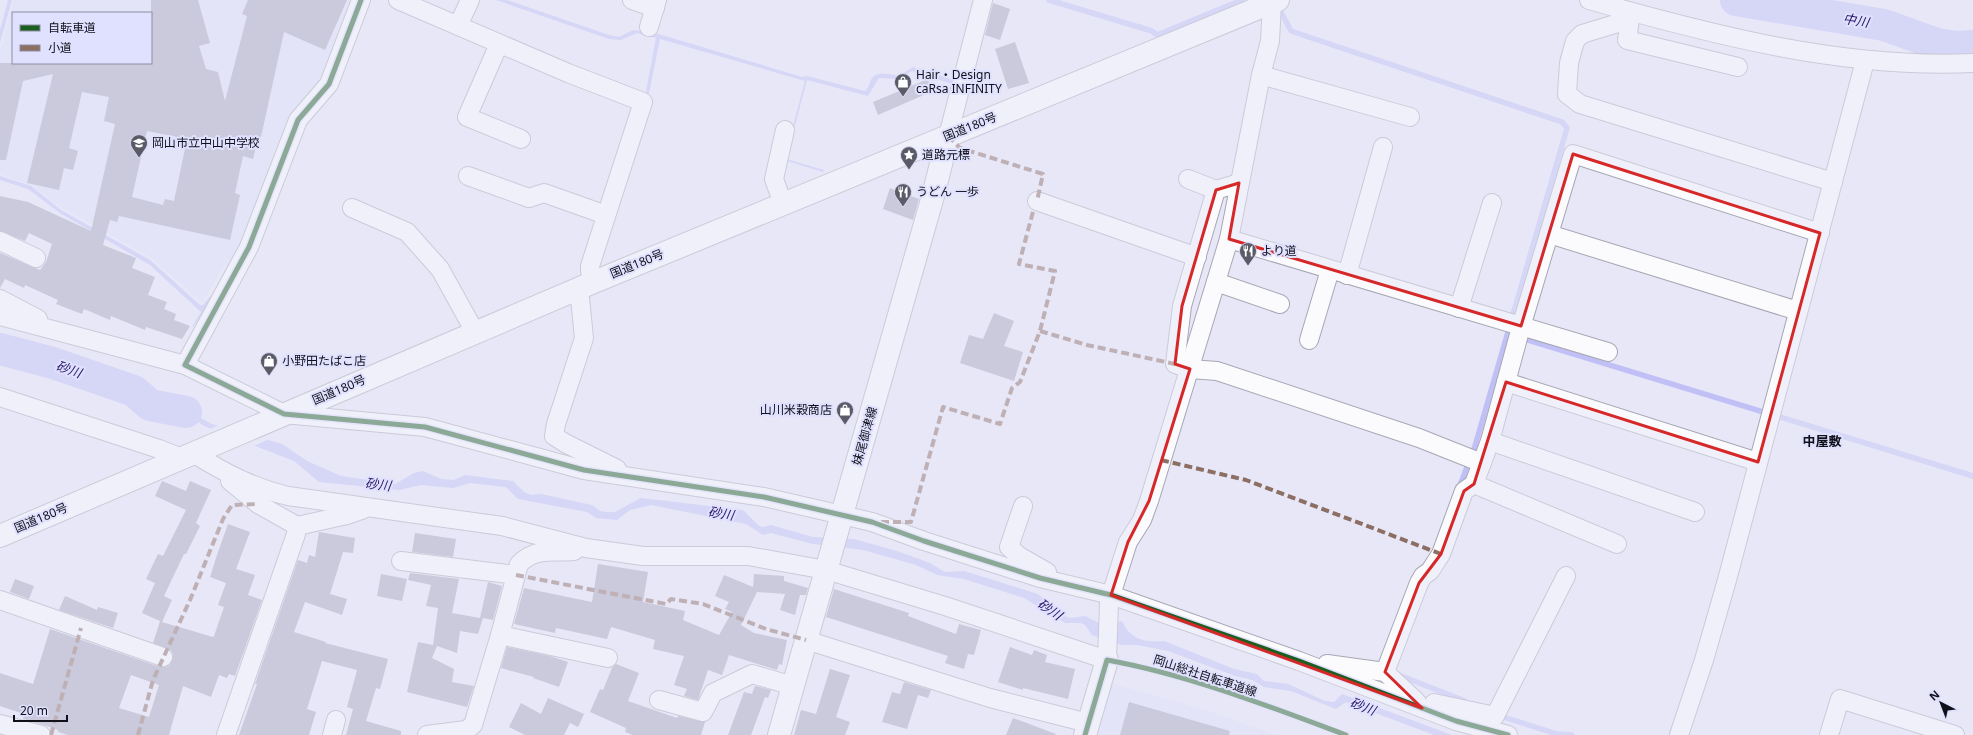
<svg xmlns="http://www.w3.org/2000/svg" width="1973" height="735" viewBox="0 0 1973 735" font-family="'Noto Sans','Noto Sans JP',sans-serif">
<rect width="100%" height="100%" fill="#e7e7f8"/>
<g fill="#dfdffb" fill-rule="evenodd">
<path d="M14 0H357L242 246 230 267 225 265 202 302 150 257 61 207 31 185 0 174V50ZM13 13H151V63H13Z"/>
<path d="M1110 683 1202 709 1277 735H1096Z"/>
</g>
<g fill="#c1c0f6">
<path d="M8 0H12L0 43V30Z"/>
<path d="M496 0H507L609 35 619 37 633 30 652 32 802 77 807 76 865 91C869 88 869 84 871 80 876 70 891 75 899 76L913 67 957 81 958 86 912 71 899 79 879 78 868 96 807 80 786 159 824 170 823 172 784 160 805 81 660 39 647 103 644 102 656 38 637 33 621 40 609 39Z"/>
<path d="M0 176 31 186 61 210 150 260 200 305H203L214 292 226 268 229 270 218 292 193 327H192L201 312 150 265 60 213 28 189 0 180Z"/>
<path d="M147 400 162 404 177 405 212 424 282 444 307 461 341 476 395 484 414 473 423 471 441 479 454 480 465 475 513 481 524 492 531 495 541 494 592 505 600 511 606 512H615L641 498 743 510 759 526 763 527 771 525 813 537 854 539 897 551 930 563 945 572 964 571 1038 594 1064 616 1070 618 1085 616 1103 625 1122 621C1130 639 1144 643 1164 641L1234 669 1257 674 1264 681 1288 684 1325 701 1334 702 1342 694 1452 735H1434L1346 702 1336 709 1291 691 1264 687 1252 680 1235 676 1168 651 1137 645H1121L1092 635 1085 625 1081 623H1065L1024 598 964 579 937 575 916 565 863 550 813 544 771 533 763 535 746 524 651 505 630 510 617 520 596 518 587 512 518 499 506 487 470 483 453 488 421 485 399 490 319 482 294 461 204 426 185 413 154 414 138 407Z"/>
</g>
<path fill="#e7e7f8" d="M221 424 271 438 252 447 208 430Z"/>
<g fill="none" stroke-linecap="round" stroke-linejoin="round">
<g stroke="#c1c0f6" stroke-width="5.5">
<path d="M1049 0 1152 31 1157 35 1242 0"/>
<path d="M1281 12 1291 31 1562 122 1567 128 1475 446 1459 488"/>
<path d="M1521 338 1973 476"/>
<path d="M1396 674 1465 701"/>
<path d="M1503 717 1557 734 1572 735"/>
</g>
<g stroke="#c1c0f6" stroke-width="32">
<path d="M1736 0 1884 25 1937 44 1956 47 1973 46"/>
<path d="M0 349 53 363 134 391 150 405 186 412"/>
</g>
</g>
<g fill="#a7a6ba" fill-rule="evenodd">
<path d="M151 0H198L210 43 199 46 206 69 218 72 225 101 247 16 242 14 248 0H347L325 50 284 32 261 137H258L253 159 243 156 235 193 240 195 230 240 119 216 117 222 110 220 103 245 136 258 132 268 155 277 148 295 167 302 164 309 176 314 174 320 190 326 182 339 146 327 145 330 111 316 110 320 84 309 82 314 56 304 58 300 25 285 24 288 5 279 0 288V253L40 270 46 262 52 244 29 233 25 241 0 231V196L28 202 91 231 115 124 104 121 109 97 82 92 69 148 78 151 73 170 64 168 59 190 27 183 53 74 23 81 6 160H0V63H151ZM147 131 187 139 174 201 165 199 163 205 132 197Z"/>
<path d="M993 3 1010 9 1000 40 985 35Z"/>
<path d="M1015 42 1029 83 1008 89 995 49Z"/>
<path d="M928 79 933 91 878 115 873 102Z"/>
<path d="M890 188 919 199 913 220 883 209Z"/>
<path d="M994 313 1014 321 1004 346 1023 352 1014 381 960 363 969 335 983 339Z"/>
<path d="M162 481 186 491 190 481 211 490 196 523 200 526 186 554H184L164 596 172 600 162 622 213 637 214 636 224 607 218 605 226 583 210 577 217 555 228 524 250 532 236 569 255 575 248 595 262 600 235 676 229 674 227 678 219 675 211 697 183 686 169 735H68L58 732V730L44 725 23 719 24 714 0 706V673L33 684 50 629 160 667H165L170 665 173 655 171 650 153 643 160 621 142 613 155 583 146 579 158 554 163 556 186 510 155 496ZM131 675 159 685 149 717 119 708Z"/>
<path d="M319 532 355 538 353 553 343 552 330 594 347 599 342 615 305 602 294 632 326 642 325 643 388 659 380 689 376 688 366 721 401 731V735H346L353 709 347 707 357 670 322 661 307 709 316 712 309 735H239L257 684H255L298 560 307 563 309 555 315 557Z"/>
<path d="M415 533 456 539 453 557 412 552Z"/>
<path d="M598 564 648 572 643 602 685 611 683 620 719 635 732 612 725 609 729 602 715 596 724 575 753 587 754 574 784 576V581L808 588 806 595H800L795 615 780 610 785 594 757 592 741 625 754 633 787 640 782 665 779 664 777 670 729 655 722 675 708 670 698 700 684 696 687 689 674 685 684 656 653 649 655 640 611 627 607 639 556 628 555 633 514 624 524 588 592 602Z"/>
<path d="M410 573 459 579 452 613 480 618 488 582 502 586 493 620 483 618 478 634 460 631 457 653 437 646 432 658 454 669 452 682 474 686 467 707 407 692 418 642 433 645 438 608 426 606 431 585 408 580Z"/>
<path d="M381 574 407 579 402 601 377 596Z"/>
<path d="M15 579 34 586 29 599 10 592Z"/>
<path d="M834 589 909 613 908 616 956 634 959 624 981 630 974 655 968 654 964 669 945 663 948 656 826 617Z"/>
<path d="M65 596 97 610 98 607 118 613 113 628 59 610Z"/>
<path d="M507 647 550 656 568 662 559 687 533 678 534 677 501 668Z"/>
<path d="M1010 647 1032 655 1034 650 1047 655 1045 662 1075 669 1068 699 1023 688V690L998 682Z"/>
<path d="M616 664 639 673 628 701 677 718 678 716 705 722 701 735H633L625 732 626 728 590 712 600 689 603 690 612 668Z"/>
<path d="M830 669 850 675 836 717 850 722 845 735H794L801 710 816 714Z"/>
<path d="M904 682 931 690 928 698 918 695 907 729 882 722 892 692 900 694Z"/>
<path d="M755 686 771 690 768 698 765 697 751 735H728L744 692 752 694Z"/>
<path d="M548 698 584 714 578 727 570 723 564 735H525L509 727 521 703 541 714Z"/>
<path d="M1129 702 1230 731 1229 735H1120Z"/>
<path d="M1013 718 1056 734 1055 735H1006Z"/>
</g>
<g fill="none" stroke-linecap="round" stroke-linejoin="round">
<g stroke="#a7a7b4" stroke-width="20">
<g id="street">
<path d="M361 0 329 84 298 120 249 247 185 365 284 414 425 427 584 470 764 497 872 522 924 541 1040 578 1111 595 1299 661 1456 721 1508 735"/>
<path d="M398 0 568 73 643 102 590 266V271L594 282"/>
<path d="M632 0 655 8"/>
<path d="M1589 0C1713 35 1843 69 1973 63"/>
<path d="M1631 12 1615 24 1582 34 1575 41 1569 63 1567 94 1580 104 1833 182"/>
<path d="M1631 12 1627 40 1738 67"/>
<path d="M458 26 470 0"/>
<path d="M649 27 657 0"/>
<path d="M499 44 467 117 521 139"/>
<path d="M1261 75 1410 117"/>
<path d="M948 136 983 0"/>
<path d="M468 176 529 198 544 193 606 215"/>
<path d="M1188 179 1216 190"/>
<path d="M1239 183 1216 190 1182 306 1175 364 1190 369 1217 371 1419 438 1482 463"/>
<path d="M1037 201 1197 257"/>
<path d="M783 204 774 179 785 130"/>
<path d="M352 208 407 232 440 269 475 332"/>
<path d="M1549 234 1798 311"/>
<path d="M1229 239 1608 352"/>
<path d="M0 241 36 258"/>
<path d="M1347 275 1383 147"/>
<path d="M1216 282 1280 304"/>
<path d="M579 288 584 338 556 424 554 436 565 443 617 469"/>
<path d="M0 299 38 319"/>
<path d="M1459 308 1492 203"/>
<path d="M0 316 185 365"/>
<path d="M1309 340 1330 270"/>
<path d="M1506 382 1758 462"/>
<path d="M0 397 159 449 182 458"/>
<path d="M1490 441 1695 512"/>
<path d="M193 453C223 472 253 488 288 496L502 526 586 548 643 556H748L826 570 945 606 1107 660 1109 602 1111 595 1128 542 1142 520 1149 501 1229 239 1261 75 1270 41 1272 3"/>
<path d="M230 481 258 504 297 526 347 515 364 509"/>
<path d="M1023 506 1009 547 1019 556 1047 572"/>
<path d="M1617 544 1474 484 1490 441 1521 327 1573 154 1820 233"/>
<path d="M401 561 516 575"/>
<path d="M0 600 163 657"/>
<path d="M500 635 608 658"/>
<path d="M806 640 990 698 1088 723"/>
<path d="M1327 664 1385 672 1417 702"/>
<path d="M1385 672 1419 583 1423 576 1430 571 1441 554 1464 491 1474 484"/>
<path d="M659 700 703 712 713 693 752 674 793 686"/>
<path d="M1434 703 1495 716 1566 576"/>
<path d="M0 724 41 735"/>
<path d="M226 735 296 534 297 526"/>
<path d="M332 735 336 720"/>
<path d="M427 735 466 730 473 725 500 635 519 564C536 547 552 553 574 551"/>
<path d="M1679 735 1704 660 1727 580 1865 61"/>
<path d="M1829 735 1840 699 1955 735"/>
</g>
</g>
<g stroke="#a7a7b4" stroke-width="24">
<path id="secondary" d="M1085 735 1107 660"/>
</g>
<g stroke="#a7a7b4" stroke-width="24">
<path id="primary" d="M779 735 933 196 948 136"/>
</g>
<g stroke="#a7a7b4" stroke-width="24">
<path id="highway" d="M0 536 594 282 1278 0"/>
</g>
<use href="#street" stroke="#fbfbfe" stroke-width="18"/>
<use href="#secondary" stroke="#fbfbfe" stroke-width="22"/>
<use href="#primary" stroke="#fbfbfe" stroke-width="22"/>
<use href="#highway" stroke="#fbfbfe" stroke-width="22"/>
<g stroke="#8d6e63" stroke-width="4" stroke-dasharray="8 4" stroke-linecap="butt">
<path d="M948 136 960 148 1043 174 1037 201"/>
<path d="M1040 331 1087 345 1175 364"/>
<path d="M1161 460 1246 480 1441 554"/>
<path d="M881 522H911L943 407 1000 424 1012 388 1020 382 1040 331 1055 271 1019 264 1034 208"/>
<path d="M516 575 666 604 671 599 703 604 766 629 806 640"/>
<path d="M51 735 81 628"/>
<path d="M138 735 153 680 190 600 223 519 232 505 258 504"/>
</g>
<g stroke="#e0e0ff" stroke-width="8">
<g id="cycleway">
<path d="M361 0 329 84 298 120 249 247 185 365 284 414 425 427 584 470 764 497 872 522 924 541 1040 578 1111 595 1299 661 1456 721 1508 735"/>
<path d="M1085 735 1107 660C1189 675 1268 706 1346 735"/>
</g>
</g>
<use href="#cycleway" stroke="#1b5e20" stroke-width="5"/>
</g>
<path d="M0 0H1973V735H0ZM1573 154 1820 233 1758 462 1506 382 1474 484 1464 491 1441 554 1419 583 1385 672 1422 708 1111 595 1128 542 1149 501 1190 369 1175 364 1182 306 1216 190 1239 183 1229 239 1521 326Z" fill="#e7e7f8" fill-opacity=".55" fill-rule="evenodd"/>
<path fill="none" stroke="#d62828" stroke-width="3" stroke-linejoin="round" d="M1573 154 1820 233 1758 462 1506 382 1474 484 1464 491 1441 554 1419 583 1385 672 1422 708 1111 595 1128 542 1149 501 1190 369 1175 364 1182 306 1216 190 1239 183 1229 239 1521 326Z"/>
<defs>
<g id="shop-pin" transform="scale(0.9)"><path d="M0 17L-7.5 6A9.5 9.5 0 1 1 7.5 6Z" fill="#5b5b68" stroke="#e0e0ff"/><path d="M-5-2.5h2.3a2.7 3.5 0 0 1 5.4 0H5L5.5 6h-11ZM-1.5-2.5h3a1.5 2.3 0 0 0-3 0Z" fill="#fff"/></g>
<g id="school-pin" transform="scale(0.9)"><path d="M0 17L-7.5 6A9.5 9.5 0 1 1 7.5 6Z" fill="#5b5b68" stroke="#e0e0ff"/><path d="M0-5L7-2L0 1L-7-2ZM-4 1L0 2.5L4 1V4Q0 6-4 4Z" fill="#fff"/></g>
<g id="sight-pin" transform="scale(0.9)"><path d="M0 17L-7.5 6A9.5 9.5 0 1 1 7.5 6Z" fill="#5b5b68" stroke="#e0e0ff"/><path d="M0-6L1.8-2.2L6-1.7L2.9 1.2L3.7 5.4L0 3.3L-3.7 5.4L-2.9 1.2L-6-1.7L-1.8-2.2Z" fill="#fff"/></g>
<g id="restaurant-pin" transform="scale(0.9)"><path d="M0 17L-7.5 6A9.5 9.5 0 1 1 7.5 6Z" fill="#5b5b68" stroke="#e0e0ff"/><path d="M-5-6h1v4h1v-4h1v4h1v-4h1v5L-1.5 .5V6h-2V.5L-5-1ZM5-6V6H3V1.5H1.5Q1.5-4 5-6Z" fill="#fff"/></g>
</defs>
<g fill-rule="evenodd">
<use href="#shop-pin" x="903" y="82"/>
<use href="#school-pin" x="139" y="143"/>
<use href="#sight-pin" x="909" y="155"/>
<use href="#restaurant-pin" x="903" y="192"/>
<use href="#restaurant-pin" x="1248" y="251"/>
<use href="#shop-pin" x="269" y="361"/>
<use href="#shop-pin" x="845" y="410"/>
</g>
<g text-anchor="middle" stroke-width="4" stroke-linejoin="round" paint-order="stroke">
<g font-size="12" fill="#10101a" stroke="#e0e0ff" text-anchor="start">
<text x="916" y="79">Hair・Design<tspan x="916" dy="14">caRsa INFINITY</tspan></text>
<text x="152" y="147">岡山市立中山中学校</text>
<text x="922" y="159">道路元標</text>
<text x="916" y="196">うどん 一歩</text>
<text x="1261" y="255">より道</text>
<text x="282" y="365">小野田たばこ店</text>
<text x="832" y="414" text-anchor="end">山川米穀商店</text>
</g>
<g font-size="12" fill="#10101a" stroke="#e0e0ff">
<text transform="translate(970 127) rotate(-22)" y="4">国道180号</text>
<text transform="translate(637 264) rotate(-22)" y="4">国道180号</text>
<text transform="translate(339 390) rotate(-23)" y="4">国道180号</text>
<text transform="translate(865 436) rotate(-74)" y="4">妹尾御津線</text>
<text transform="translate(41 518) rotate(-23)" y="4">国道180号</text>
<text transform="translate(1205 676) rotate(18)" y="4">岡山総社自転車道線</text>
</g>
<g font-size="13" font-style="italic" fill="#281665" stroke="#e0e0ff">
<text transform="translate(1856 20) rotate(10)" y="5">中川</text>
<text transform="translate(69 369) rotate(19)" y="5">砂川</text>
<text transform="translate(378 484) rotate(7)" y="5">砂川</text>
<text transform="translate(721 513) rotate(9)" y="5">砂川</text>
<text transform="translate(1050 609) rotate(34)" y="5">砂川</text>
<text transform="translate(1363 706) rotate(21)" y="5">砂川</text>
</g>
<g font-size="13" font-weight="bold" fill="#10101a" stroke="#e0e0ff">
<text x="1822" y="446">中屋敷</text>
</g>
</g>
<rect x="12" y="12" width="140" height="52" fill="#e0e0ff" stroke="#8d8da3"/>
<rect x="20" y="25" width="20" height="6" fill="#1b5e20" stroke="#8d8da3"/>
<text x="48" y="32" font-size="12" fill="#10101a">自転車道</text>
<rect x="20" y="45" width="20" height="6" fill="#8d6e63" stroke="#8d8da3"/>
<text x="48" y="52" font-size="12" fill="#10101a">小道</text>
<g transform="translate(1941 703) rotate(318)" stroke="#e0e0ff" stroke-width="3" paint-order="stroke">
<path d="M0-3L7 15L0 10L-7 15Z" fill="#10101a"/>
<text y="-6" font-size="11" font-weight="bold" text-anchor="middle" fill="#10101a">N</text>
</g>
<path d="M14 715v6h53v-6" fill="none" stroke="#10101a" stroke-width="2"/>
<text x="20" y="715" font-size="12" fill="#10101a" stroke="#e0e0ff" stroke-width="3" paint-order="stroke">20 m</text>
</svg>
